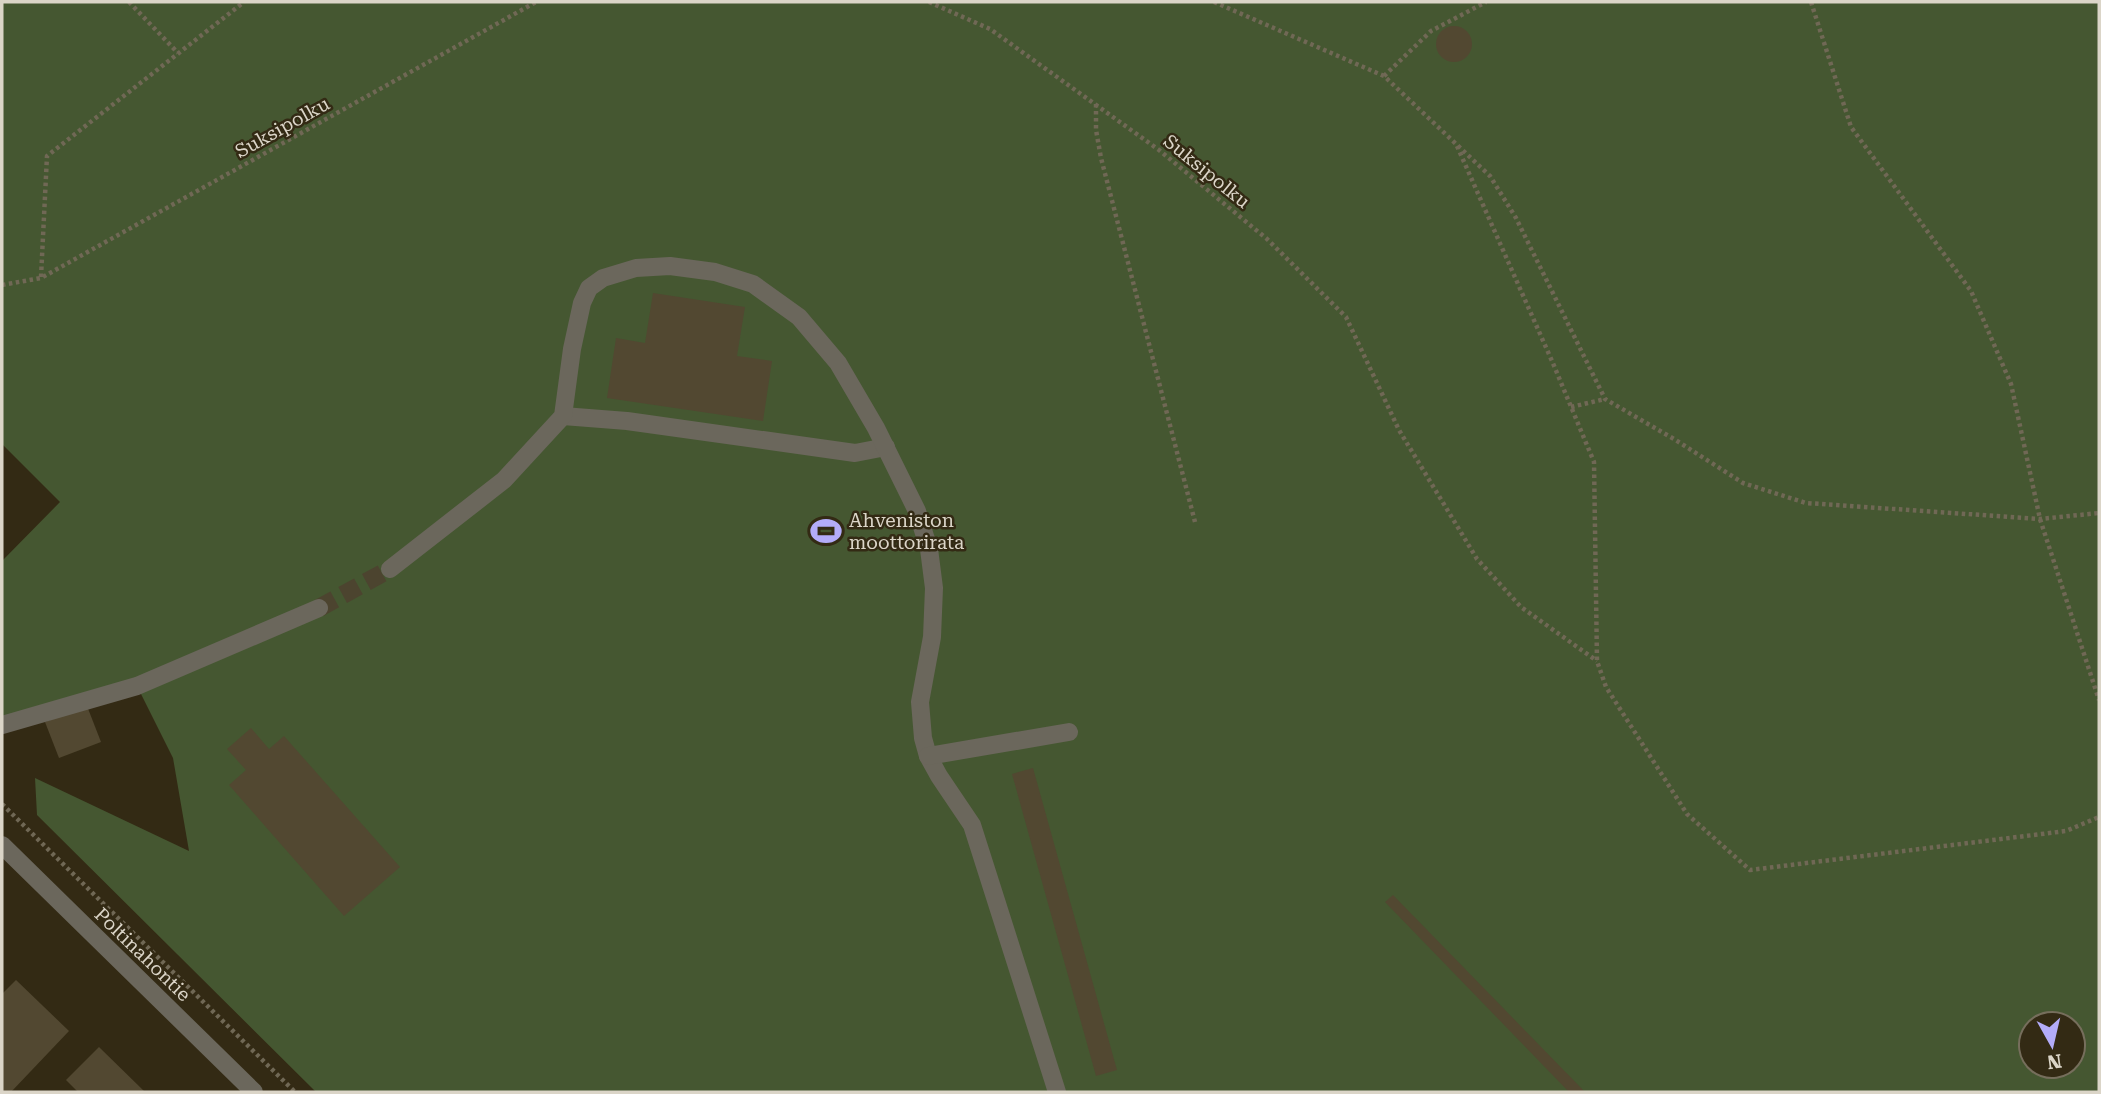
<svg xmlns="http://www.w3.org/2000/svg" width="2101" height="1094" viewBox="0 0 2101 1094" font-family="'Roboto Serif',serif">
<rect width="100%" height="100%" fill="#332a14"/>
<path fill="#455731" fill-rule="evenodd" d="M2 2H2099V1092H316L37 815 35 778 189 851 173 758 137 686 2 725V561L60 502 2 444ZM2031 1024H2073V1066H2031Z"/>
<g fill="#524831">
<circle cx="1454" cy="44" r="18"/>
<path d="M653 293 745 307 737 356 772 361 763 421 607 398 616 338 645 343Z"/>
<path d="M87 706 101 742 59 758 45 722Z"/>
<path d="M251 728 269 749 284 736 400 867 344 916 229 785 246 770 227 749Z"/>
<path d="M1033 768 1117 1070 1096 1076 1012 774Z"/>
<path d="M1393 895 1585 1092H1569L1385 902Z"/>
<path d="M16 980 69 1031 11 1092H2V994Z"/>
<path d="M99 1047 145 1092H78L66 1080Z"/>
</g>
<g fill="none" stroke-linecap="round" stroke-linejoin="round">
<path stroke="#4c442f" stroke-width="18" stroke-dasharray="18 9" stroke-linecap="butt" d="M319 608 390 569"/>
<g stroke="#706855" stroke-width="4.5" stroke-dasharray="3.5 3.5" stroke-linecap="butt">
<path d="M129 2 178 53"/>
<path d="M929 2 990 29 1159 150 1267 239 1346 317 1399 430 1477 559 1521 607 1597 661"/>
<path d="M1214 2 1384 76 1490 176 1516 218 1605 399 1674 439 1743 483 1806 503 2040 519 2099 513"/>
<path d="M1811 2 1851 127 1971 291 2011 384 2040 519 2099 700"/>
<path d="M1384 76 1431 31 1486 2"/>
<path d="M1096 104V130L1101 158 1195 522"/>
<path d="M1457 146 1552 361 1594 462 1597 661 1606 687 1687 814 1750 870 2066 831 2099 817"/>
<path d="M41 277 47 156 244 2"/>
<path d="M2 285 41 278 536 2"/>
<path d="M1571 407 1605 399"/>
<path d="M2 804 295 1092"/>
</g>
<g stroke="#6b675c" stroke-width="18">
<path d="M563 416 627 421 855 453 886 447"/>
<path d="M390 569 504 480 563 416 572 349 582 303 589 288 603 278 636 268 670 266 715 272 753 284 799 317 838 363 876 428 917 511 929 549 934 588 932 637 920 702 923 738 928 756 939 776 972 825 1057 1092"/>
<path d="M2 725 137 686 319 608"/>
<path d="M928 756 1069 732"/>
<path d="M2 845 254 1092"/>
</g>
</g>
<defs>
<g id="stadium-bare" transform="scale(2.415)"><path d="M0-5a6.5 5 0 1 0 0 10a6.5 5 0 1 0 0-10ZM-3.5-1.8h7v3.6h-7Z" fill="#b3acf9" stroke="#332a14" stroke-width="2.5" paint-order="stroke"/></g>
</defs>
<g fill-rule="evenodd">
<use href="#stadium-bare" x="826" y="531"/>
</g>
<g text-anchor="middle" stroke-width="5" stroke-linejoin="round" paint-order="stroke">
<g font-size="19" fill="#dbd5c8" stroke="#332a14">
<text transform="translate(282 127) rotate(-29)" y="7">Suksipolku</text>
<text transform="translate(1207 171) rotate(39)" y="7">Suksipolku</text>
<text transform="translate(143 954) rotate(44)" y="7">Poltinahontie</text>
</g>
<g font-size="19" fill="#dbd5c8" stroke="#332a14" text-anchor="start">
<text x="849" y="527">Ahveniston<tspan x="849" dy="22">moottorirata</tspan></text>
</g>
</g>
<rect width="2101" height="1094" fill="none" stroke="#dbd5c8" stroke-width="7"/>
<g transform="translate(2052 1045) rotate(172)"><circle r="33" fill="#332a14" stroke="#766e5c" stroke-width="2"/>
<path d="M0-5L12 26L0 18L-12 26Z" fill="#b3acf9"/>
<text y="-10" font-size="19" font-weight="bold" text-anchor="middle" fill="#dbd5c8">N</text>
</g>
</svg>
